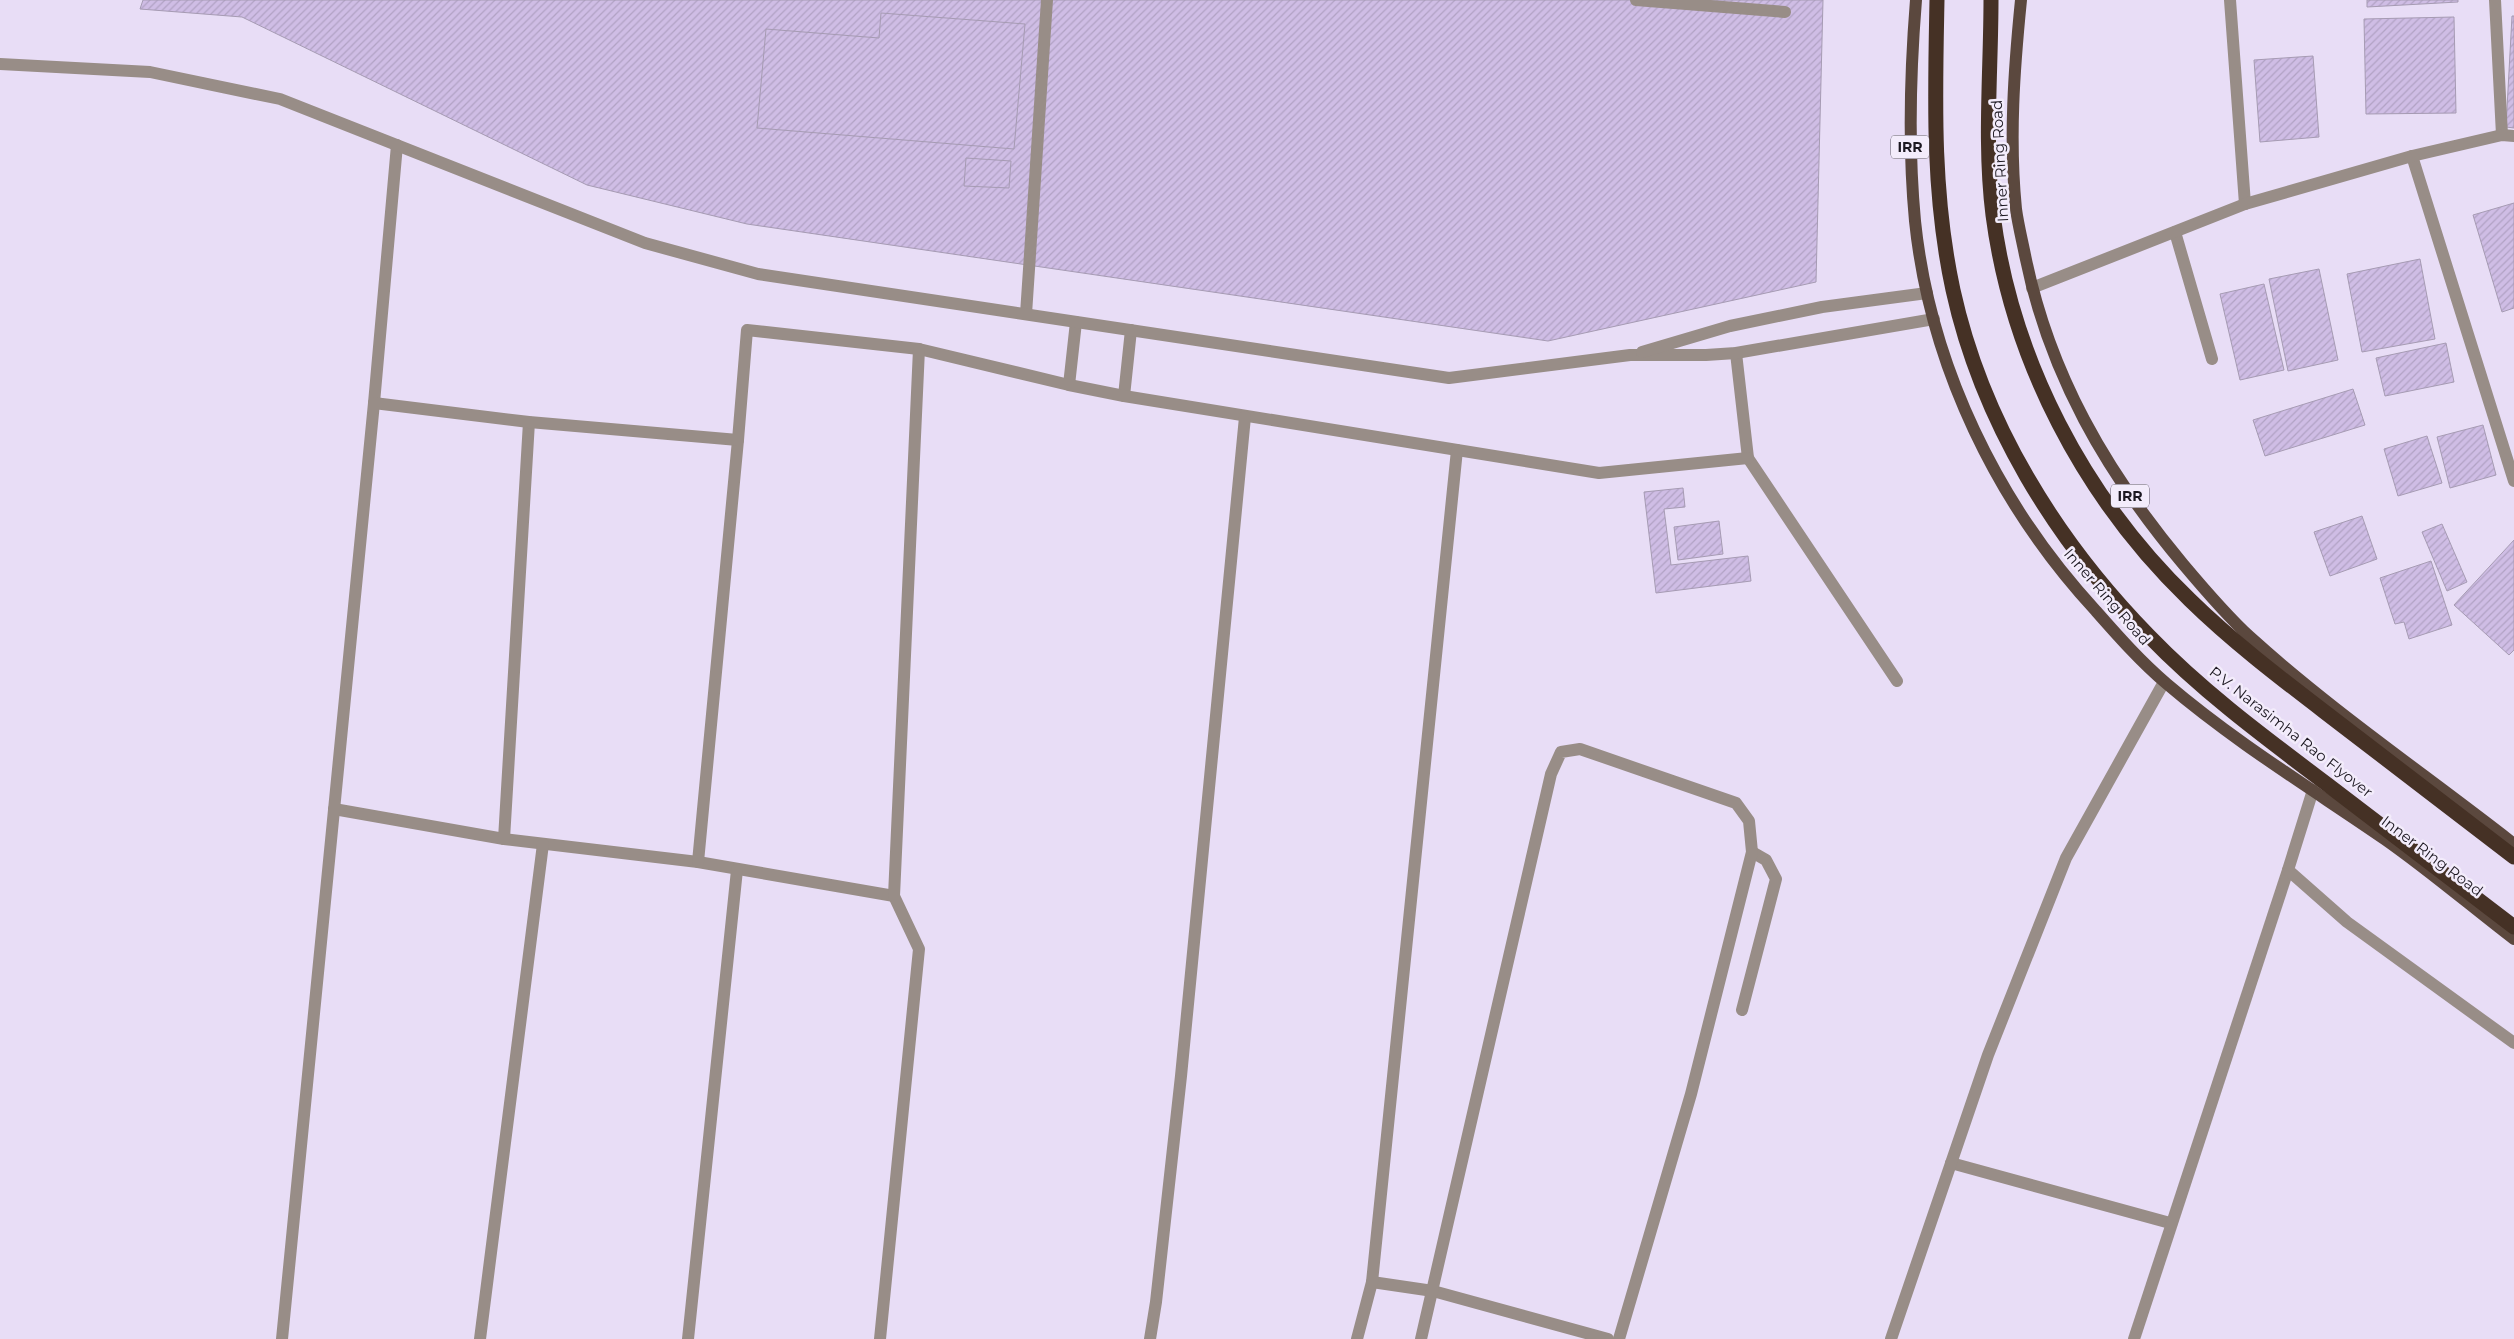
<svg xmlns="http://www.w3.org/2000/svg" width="2514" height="1339" viewBox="0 0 2514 1339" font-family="Montserrat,sans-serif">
<defs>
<pattern id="building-hatch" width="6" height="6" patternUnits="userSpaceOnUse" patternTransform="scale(1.25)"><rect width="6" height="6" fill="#cfbde5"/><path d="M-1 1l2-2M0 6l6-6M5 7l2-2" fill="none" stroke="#b1a2c4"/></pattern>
</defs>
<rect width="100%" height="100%" fill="#e8ddf6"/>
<g fill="url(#building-hatch)" stroke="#a69bb3">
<path d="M143 0H1823L1816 282 1548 341 747 224 587 185 242 17 140 9Z"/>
<path d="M2367 0H2458V2L2367 7Z"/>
<path d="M881 13 1025 24 1014 149 757 128 766 29 879 38Z"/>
<path d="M2512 16H2514V128L2506 127Z"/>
<path d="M2454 17 2456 113 2366 114 2364 19Z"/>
<path d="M2313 56 2319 137 2260 142 2254 60Z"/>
<path d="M966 158 1011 161 1009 188 964 186Z"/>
<path d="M2514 203V308L2502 312 2473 215Z"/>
<path d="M2420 259 2435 339 2362 352 2347 274Z"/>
<path d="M2319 269 2338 360 2288 371 2269 279Z"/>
<path d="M2264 284 2284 370 2240 380 2220 294Z"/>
<path d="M2446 343 2454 382 2385 396 2376 358Z"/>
<path d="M2353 389 2365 425 2265 456 2253 420Z"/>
<path d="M2483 425 2496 475 2450 488 2437 437Z"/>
<path d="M2427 436 2442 483 2398 496 2384 449Z"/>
<path d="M1683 488 1685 507 1664 509 1671 565 1748 556 1751 581 1656 593 1644 492Z"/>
<path d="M2362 516 2377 559 2330 576 2314 532Z"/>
<path d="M1719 521 1723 554 1678 560 1674 527Z"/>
<path d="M2442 524 2467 582 2447 591 2422 532Z"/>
<path d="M2514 540V650L2509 655 2454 605Z"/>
<path d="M2431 561 2452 625 2409 639 2404 622 2395 624 2380 578Z"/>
</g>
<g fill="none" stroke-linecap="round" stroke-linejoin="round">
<g stroke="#988d87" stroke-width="12">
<path d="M1636 0 1785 12"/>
<path d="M2175 232 2212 359"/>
<path d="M1026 314 1047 0"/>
<path d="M1951 1163 2170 1223"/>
<path d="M1891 1339 1988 1055 2066 858 2164 682"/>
<path d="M2134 1339 2288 870"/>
</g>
<g stroke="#988d87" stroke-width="12">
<path d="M2230 0 2245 204"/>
<path d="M2495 0 2502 135"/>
<path d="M2412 156 2514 481"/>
<path d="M2032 288 2245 204 2412 156 2502 135 2514 136"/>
<path d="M1736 353 1748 458 1897 681"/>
<path d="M1069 385 1076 322"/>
<path d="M1124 396 1131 330"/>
<path d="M374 403 397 145"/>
<path d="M2313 790 2288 870 2347 922 2514 1043"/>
<path d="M334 809 504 839 698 862 894 896"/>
<path d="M504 839 529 422"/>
<path d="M698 862 738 440"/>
<path d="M1742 1010 1776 879 1766 860 1752 852"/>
<path d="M1372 1282 1433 1291 1608 1339"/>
<path d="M282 1339 374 403 529 422 738 440 747 330 919 349 1069 385 1124 396 1599 473 1748 458"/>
<path d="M480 1339 543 844"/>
<path d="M688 1339 737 870"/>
<path d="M880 1339 919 949 894 896 919 349"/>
<path d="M1150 1339 1156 1302 1181 1076 1245 417"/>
<path d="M1357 1339 1372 1282 1457 450"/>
<path d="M1421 1339 1551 774 1561 752 1580 749 1736 803 1749 821 1752 852 1691 1094 1619 1339"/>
</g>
<g stroke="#988d87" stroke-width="12">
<path d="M0 64 150 72 280 99 645 243 758 274 1449 378 1630 355H1706L1736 353 1934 319"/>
<path d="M1642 352 1730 326 1822 307 1927 293"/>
</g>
<g stroke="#5b483e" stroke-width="12">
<path d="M1916 0C1910 74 1908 147 1915 221 1930 366 1998 505 2096 611 2118 636 2141 662 2167 684 2235 742 2312 789 2386 840 2430 871 2471 906 2514 939"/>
<path d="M2021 0C2014 70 2009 139 2016 209 2018 224 2022 240 2025 255 2049 374 2106 472 2183 564 2204 589 2226 615 2250 637 2333 712 2426 775 2514 844"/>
</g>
<g stroke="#453125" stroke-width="15">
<path d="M1937 0C1935 99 1932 193 1953 290 1982 422 2056 541 2149 636 2203 692 2267 739 2328 785 2390 832 2452 880 2514 927"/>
<path d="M1991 0C1991 71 1984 144 1993 215 2012 360 2084 498 2190 600 2237 646 2291 686 2343 726 2400 770 2457 813 2514 857"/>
</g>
</g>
<g text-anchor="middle" stroke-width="5" stroke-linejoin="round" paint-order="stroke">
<g fill="#f3ecfb" stroke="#5c5862" stroke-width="1">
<rect x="1891" y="135.5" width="38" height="23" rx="4"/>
<rect x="2111" y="484.5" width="38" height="23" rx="4"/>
</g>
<g font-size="14" font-weight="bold" fill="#1c1821">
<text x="1910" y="152">IRR</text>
<text x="2130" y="501">IRR</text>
</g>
<g font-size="15" fill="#1c1821" stroke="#f3ecfb">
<text transform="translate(2000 161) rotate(-93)" y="5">Inner Ring Road</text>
<text transform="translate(2107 597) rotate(49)" y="5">Inner Ring Road</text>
<text transform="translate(2291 732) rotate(38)" y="5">P.V. Narasimha Rao Flyover</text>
<text transform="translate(2432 856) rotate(37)" y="5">Inner Ring Road</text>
</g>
</g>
</svg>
